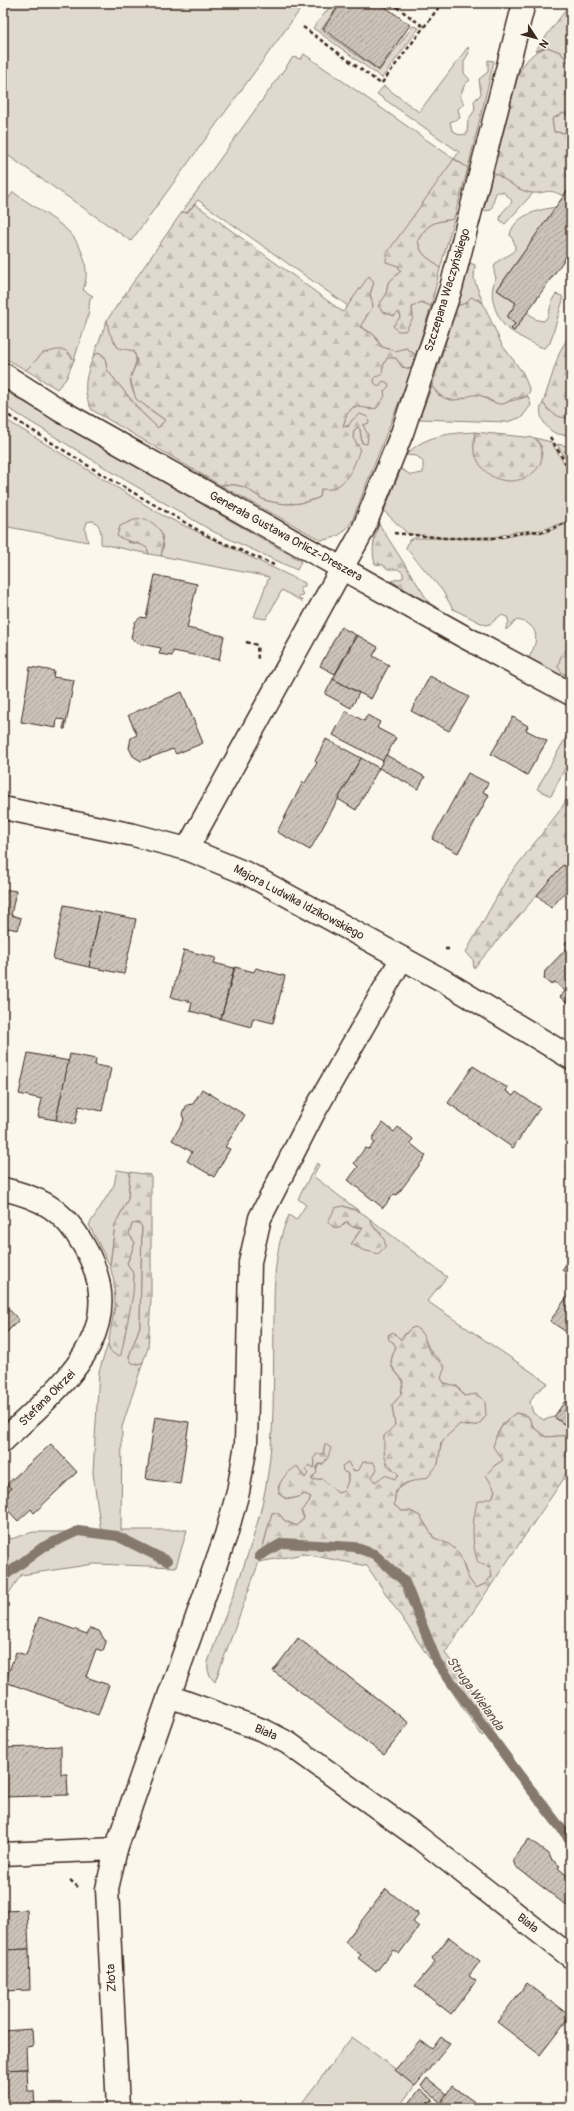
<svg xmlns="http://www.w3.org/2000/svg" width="574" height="2111" viewBox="0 0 574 2111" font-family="Pangolin,sans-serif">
<defs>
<pattern id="forest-firs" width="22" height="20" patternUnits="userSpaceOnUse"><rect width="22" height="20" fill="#dfd9ce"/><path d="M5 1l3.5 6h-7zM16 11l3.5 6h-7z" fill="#c0bab0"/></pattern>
<pattern id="building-hatch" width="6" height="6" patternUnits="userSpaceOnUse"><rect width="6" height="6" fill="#ccc4b9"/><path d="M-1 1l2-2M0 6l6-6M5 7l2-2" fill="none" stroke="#a79f96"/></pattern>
</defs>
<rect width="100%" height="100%" fill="#fbf7ec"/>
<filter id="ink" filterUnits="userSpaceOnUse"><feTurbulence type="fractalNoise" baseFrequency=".025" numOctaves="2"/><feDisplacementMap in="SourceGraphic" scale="8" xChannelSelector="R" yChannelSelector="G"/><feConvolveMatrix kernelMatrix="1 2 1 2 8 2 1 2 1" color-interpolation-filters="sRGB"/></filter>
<g filter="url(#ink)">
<g fill="#dfd9ce" stroke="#8d8276">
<path d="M3 3H305L131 241 3 152Z"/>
<path d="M333 3H340L321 30 379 71 413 26 419 28 382 78 313 28Z"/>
<path d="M571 3V26L569 32 571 38V65L560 52 547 47 535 51Z"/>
<path d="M468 47 469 53 464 61V73L470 80 465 84 460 96 464 104 458 109 460 118 450 122 452 130 459 135 467 134 468 120 475 110 474 101 481 94 479 79 488 72V60L494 61 468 168 455 159 398 266 401 271 388 283 386 295 401 316 393 326 413 318 412 307 421 302 431 306 416 355 406 348 396 351 382 347 373 334 360 326 373 306 370 294 374 282 369 277 348 306 198 200 187 213 182 212 293 57 301 59 304 54 454 159 459 152 377 94 384 86 419 112Z"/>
<path d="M563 113 571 116V139L566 133 554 132 552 119Z"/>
<path d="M493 172 520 189 533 193 505 224 500 220 501 214 512 202 510 198 503 192H497C493 198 494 204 491 210L483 211Z"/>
<path d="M13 192C29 204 55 218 69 232 83 246 91 272 83 290L93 296 90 298 88 316 74 360 69 353H43L26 370 3 357V207Z"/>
<path d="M556 207 497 290 516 303 507 317 515 324 511 329 514 331 527 312 537 320 544 321C552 314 549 301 556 294L562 296 563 300 550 343 544 348C536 346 508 331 504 325 494 311 488 293 496 278 484 250 530 263 510 235 514 215 538 210 556 207Z"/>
<path d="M454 219 440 269C431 256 421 260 418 240 429 222 434 222 454 219Z"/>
<path d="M470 263 475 265 474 279 483 303 478 299 457 306Z"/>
<path d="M107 320C110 335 119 346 134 351 139 365 133 365 131 378 128 397 152 411 165 420L158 428 141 412 107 370 105 357 100 353 94 355Z"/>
<path d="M387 357 396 358 402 367 412 369 352 521C344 534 336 539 321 540L220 485C232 484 242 484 252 492 256 494 261 499 265 500 284 506 302 505 320 497L321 489 353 438 354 430 358 427 360 429 362 443 363 425 343 426 347 414 353 407 362 406 371 410 379 388 374 382V377L382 375 383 366Z"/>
<path d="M432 386 438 395C444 397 454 401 460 399 464 399 468 395 472 394 481 393 484 399 492 402 499 405 520 399 528 396L531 405 522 417 507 422 419 419Z"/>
<path d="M3 390 301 561 297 570 214 532 122 478 3 405Z"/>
<path d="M543 403 548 410 567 418 571 417V435C566 435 559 435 555 433 545 428 536 413 543 403Z"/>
<path d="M3 418 162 515 305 583V586L300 588 303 595 298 596 303 602 282 590 266 619 254 617 269 577 161 556 164 544 127 542 143 545 147 548 149 554 101 544C101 535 102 525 93 521L87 522 85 529 88 542 3 526Z"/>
<path d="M475 432 474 450 542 447 535 438 551 442 571 474V520L542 530 514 532 495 537 446 538 408 534 384 511 401 469 411 475 423 473V462L417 456 406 455C424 435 451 433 475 432Z"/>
<path d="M557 444 571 447V450L566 449 564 451 571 457V468Z"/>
<path d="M571 522V648L567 649 562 673 571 677V683L534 664 529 657C539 641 540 624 517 620L506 630V627L509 622 507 617 501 615 490 624 485 625 453 609 442 590 406 548 409 540 414 538 496 539 531 532 544 533Z"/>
<path d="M571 728V756L551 796 537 789Z"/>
<path d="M317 1163 319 1165 313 1176 359 1211 343 1206 348 1224 356 1228 364 1227 355 1237 382 1234 373 1226 370 1219 447 1277 427 1301 548 1383 535 1393 530 1402 533 1413 544 1420 554 1417 571 1429V1435L546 1437 534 1428 528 1416 516 1413 504 1422 496 1436 500 1453 504 1460 494 1466 495 1490 493 1497 490 1567 492 1576 485 1584 476 1588C467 1579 468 1577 464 1566 459 1553 446 1542 434 1538L420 1516 410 1511H402L394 1505 396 1490 438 1464C441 1441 441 1439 460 1424L467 1426 478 1425 486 1416 464 1396 457 1386 444 1383 441 1378 440 1360C424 1350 429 1337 415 1327 406 1330 403 1339 393 1342L396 1347C387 1367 391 1366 403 1381L401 1395 392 1405 395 1425 384 1436 387 1465 399 1474 395 1479 375 1482C370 1475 362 1469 353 1471L347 1462 348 1481 344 1492 338 1493 322 1479 312 1480 319 1464H323L325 1444 323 1454 315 1462 314 1468 305 1478 287 1473 278 1487 284 1498 292 1499 305 1494 311 1497 309 1503 301 1511 304 1518 297 1526 285 1521 278 1513H272L259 1562 215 1682C209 1676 207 1671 208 1662 231 1598 261 1533 269 1465 275 1417 273 1368 274 1320 274 1284 274 1248 289 1215L296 1220 306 1205 298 1199Z"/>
<path d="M117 1170 130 1172 128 1199 115 1225 110 1266 89 1225 114 1185Z"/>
<path d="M136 1222 140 1223 142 1227 140 1326 129 1357 138 1364 143 1362 122 1427 121 1530H187L176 1567 94 1564 21 1575 3 1602V1529L11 1539 33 1532H101L93 1473 99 1371 108 1344 110 1351 134 1275 127 1263 135 1243 129 1234 132 1224Z"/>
<path d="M352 2037 416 2084 398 2108H298Z"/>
</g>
<g fill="url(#forest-firs)" stroke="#8d8276">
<path d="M547 47 560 52 571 65V116L563 113 552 119 554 132 566 133 571 139V194L567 191 563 196C547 187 547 194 532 193 518 191 505 179 493 172L518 75C526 60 531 53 547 47Z"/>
<path d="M454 159 468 168 454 219C434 222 429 222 418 240 421 260 431 256 440 269L431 306 421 302 412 307 413 318 405 331H398L393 326 401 316 399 312 394 316 383 312 378 306 386 295 388 283 401 271 398 266 386 262 387 253Z"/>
<path d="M195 204 343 312 369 276 374 282 370 294 373 306 360 327 373 334 382 347 396 351 406 348 416 355 412 369 402 367 396 358H387L383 366 382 375 375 377 374 382 378 387 383 381 388 383 389 386 384 391 385 396 377 408C369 410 362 406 353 407L347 414 343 426 348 427 352 420 360 414 368 417 369 423 363 425 368 435 367 444 362 443 360 429 358 427 354 430 353 438 360 448C355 466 344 493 321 489L320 497C302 505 284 506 265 500 261 499 256 494 252 492 242 484 232 484 220 485L92 410C81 390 86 375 94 355L100 353 105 357 107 370 141 412 158 428 165 420 136 399 130 379 137 361 134 351 118 348 109 332 107 320 182 212 187 213Z"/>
<path d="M471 297 483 303 502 345 523 373 530 391C526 399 522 397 515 398 511 399 507 403 503 404 493 405 487 396 478 395 470 394 467 398 460 399 447 403 438 395 432 386L457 306 466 303Z"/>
<path d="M571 329V417C560 421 549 411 543 403L560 351 569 336Z"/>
<path d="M57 350H65L74 360 66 379 57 389 26 370 43 353Z"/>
<path d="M475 432 535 438C565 476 488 506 474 450 473 445 475 437 475 432Z"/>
<path d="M145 519C163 527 165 537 161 556L149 554 147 548C138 542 127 542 117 536L120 526 134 520Z"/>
<path d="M379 524 430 604 391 581 403 578V573L398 569H388L383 565 375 564C371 550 374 538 379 524Z"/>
<path d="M571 648V677L562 673 558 667C560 659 561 650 571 648Z"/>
<path d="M571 791V858L537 895 474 968 473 960 466 952 508 877 561 809Z"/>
<path d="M130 1172 151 1175V1299L148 1348 143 1362 138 1364 132 1363 129 1357 140 1326 142 1227 139 1223 132 1224 129 1234 135 1243 127 1263 134 1275 133 1294 121 1355 117 1356 110 1351 108 1344 115 1306 114 1282 110 1266 115 1225 128 1199Z"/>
<path d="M343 1206C352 1210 362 1211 369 1218 371 1220 371 1224 373 1226 379 1235 386 1236 385 1247L378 1254 363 1250 351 1244 363 1227H352L347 1221 340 1228 333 1227 328 1222 335 1208Z"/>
<path d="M415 1327C428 1336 423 1343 431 1354 435 1359 441 1361 445 1367L441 1378 444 1383 457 1386 464 1396 476 1394 485 1401 486 1416 478 1425 467 1426 460 1424 441 1442 438 1464 428 1477 406 1483 396 1490 394 1505 402 1511H410L420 1516 434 1538C472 1550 455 1566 476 1588L485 1584 492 1576 490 1567 478 1563C471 1541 472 1524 477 1502L493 1497 495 1490 486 1475 494 1466 503 1460 493 1447C497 1431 503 1423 516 1413L528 1416 534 1428 546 1437 571 1435V1468L445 1653 498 1725 482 1736 367 1566 304 1554 259 1562 272 1513H278L285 1521 297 1526 304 1518 301 1511 309 1503 311 1497 305 1494C295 1498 288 1502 279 1494 277 1481 287 1473 297 1466L305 1478 308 1473 305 1469 309 1465 314 1468 315 1462 313 1459 317 1454H323L325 1444 331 1448 328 1457 323 1464H319L316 1469 317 1473 312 1477V1480L322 1479 338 1493 344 1491 348 1481V1474L343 1471 342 1466 348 1462 353 1471 359 1470 363 1462H373L377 1469 372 1477 375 1482 385 1475 395 1479 399 1475C383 1459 384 1459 384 1436L395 1425 392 1405 401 1395 403 1381C392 1365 387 1367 396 1347L393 1342 389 1340 388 1335 393 1332 401 1340 410 1329Z"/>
</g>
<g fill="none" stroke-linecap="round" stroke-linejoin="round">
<g stroke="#85796d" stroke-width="10">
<path d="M259 1556 282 1543 354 1547 374 1554 405 1582 437 1662 518 1773 571 1841"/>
<path d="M3 1577 43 1547 78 1531 117 1536 167 1561"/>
</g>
</g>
<g fill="url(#building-hatch)" stroke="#3b2a1e">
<path d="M341 3H380L410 25 379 70 323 29Z"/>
<path d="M567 191 571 194V250L514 331 511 329 515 324 507 317 516 303 497 290Z"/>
<path d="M155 575 197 584 187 628 224 636 219 660 173 651 172 656 159 654 161 648 136 643 131 637 135 622 141 617 146 618Z"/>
<path d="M341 627 356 635 335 674 320 666Z"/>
<path d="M357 635 378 647 373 656 389 665 371 699 333 679Z"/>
<path d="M30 667 54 671 53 677 74 680 65 729H63L65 720 57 719 56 728 21 722Z"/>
<path d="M430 676 469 697 449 731 411 711Z"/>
<path d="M333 679 359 693 351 708 325 694Z"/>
<path d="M182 692 203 743 176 754 173 749 141 761 133 756 129 748 131 738 137 735 128 715Z"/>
<path d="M346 711 364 721 367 715 380 722 377 728 396 738 383 761 333 735Z"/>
<path d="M513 717 528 726 526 730 547 741 527 775 491 754Z"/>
<path d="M326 739 361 758 310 850 277 832 303 782 305 783 317 763 315 761Z"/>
<path d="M386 755 425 777 418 789 379 768Z"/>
<path d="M361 758 379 768 356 810 338 799Z"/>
<path d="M468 773 488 783 483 792 489 795 458 853 432 839Z"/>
<path d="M563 865 571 872V885L551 908 537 895Z"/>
<path d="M3 889 16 891 11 915 21 918 18 930 8 928 3 953Z"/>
<path d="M64 905 100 912 89 967 53 959Z"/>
<path d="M100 912 136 919 124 974 89 967Z"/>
<path d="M571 937V1006L560 997 565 991 555 982 550 984 544 979 545 971 568 947 565 943Z"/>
<path d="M184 950 216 958 214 963 234 968 221 1019 190 1011 192 1002 171 997Z"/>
<path d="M235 967 254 972 256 968 285 976 273 1023 253 1018 251 1027 221 1019Z"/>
<path d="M28 1053 69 1061 56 1120 38 1117 42 1099 19 1094Z"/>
<path d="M70 1054 96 1059 95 1065 111 1068 102 1111 79 1106 75 1124 56 1120Z"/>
<path d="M473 1066 506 1087H508L506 1091 513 1096 516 1092 540 1108 513 1148 448 1103Z"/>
<path d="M202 1089 245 1115 225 1147 230 1149 214 1177 187 1161 192 1152 172 1140 184 1120 182 1114 187 1105 193 1104Z"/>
<path d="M383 1123 394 1132 398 1127 413 1139 410 1143 426 1156 397 1195 394 1194 383 1208 348 1180 358 1167 354 1163 365 1148 369 1149 374 1143 372 1139Z"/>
<path d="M571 1257V1276L562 1270Z"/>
<path d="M571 1291V1335L550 1321Z"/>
<path d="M3 1303 19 1320 3 1336Z"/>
<path d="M565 1401 571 1405V1429L554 1417Z"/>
<path d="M155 1417 189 1422 180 1484 146 1479Z"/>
<path d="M51 1444 77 1472 34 1513 31 1509 18 1521 3 1505V1496L11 1488 7 1484Z"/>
<path d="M39 1617 87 1634 90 1628 99 1631 106 1642 103 1651 96 1649 86 1677 109 1685 98 1715 5 1682 16 1652 26 1655Z"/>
<path d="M298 1638 409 1723 384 1755 273 1671Z"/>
<path d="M61 1746V1774H67L68 1795 3 1797V1748Z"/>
<path d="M529 1839 549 1854 551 1859 560 1866 558 1868 571 1879V1909L515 1866 513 1859Z"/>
<path d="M386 1889 415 1912 417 1911 418 1916 413 1922 419 1927 399 1954 393 1950 376 1972 358 1958 361 1955 345 1942Z"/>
<path d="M27 1910 29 1949 3 1950V1911Z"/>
<path d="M449 1937 480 1961 469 1976 476 1981 451 2014 415 1986 435 1962 432 1958Z"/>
<path d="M29 1949 30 1990 3 1991V1950Z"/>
<path d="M527 1983 570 2016 540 2055 497 2022Z"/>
<path d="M32 2029 33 2046 26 2047 27 2069 3 2070V2031Z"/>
<path d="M441 2037 450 2044 415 2086 395 2070 420 2040 432 2049Z"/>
<path d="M27 2069 28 2091H34L35 2108H3V2070Z"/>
<path d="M427 2078 447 2094 441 2103 421 2086Z"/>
<path d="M452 2086 483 2108H443L439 2105Z"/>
<path d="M420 2089 433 2100 426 2108H418L410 2102Z"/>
</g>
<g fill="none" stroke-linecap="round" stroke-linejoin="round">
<g stroke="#3b2a1e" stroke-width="25">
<g id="minor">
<path d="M3 374 61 411 461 635 571 694"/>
<path d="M3 808 134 835 187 849 248 874 444 981 571 1058"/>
<path d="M187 849 362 532 402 433 451 288 524 3"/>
<path d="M3 1189C42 1198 64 1210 84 1246 134 1333 60 1386 3 1441"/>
<path d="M169 1696 226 1535 238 1492 246 1444 250 1262 260 1218 313 1114 402 958"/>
<path d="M3 1854 116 1849"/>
<path d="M118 2108 107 1889 116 1849 169 1696 265 1731 288 1743 418 1837 571 1957"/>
</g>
</g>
<g stroke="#3b2a1e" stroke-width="2.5" stroke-dasharray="4 3" stroke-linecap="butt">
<path d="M391 3 424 27"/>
<path d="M303 27 381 84 442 3"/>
<path d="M3 412 103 475 210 537 274 565"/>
<path d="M550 437 571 472"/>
<path d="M394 533 445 538H495L531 531 543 532 571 521"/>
<path d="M246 642 257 645 258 660"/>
<path d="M445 949H452"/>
<path d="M70 1880 78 1887"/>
</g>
<use href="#minor" stroke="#fbf7ec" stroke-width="22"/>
</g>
</g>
<g text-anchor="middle" stroke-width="3" stroke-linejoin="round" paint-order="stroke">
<g font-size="12" fill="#3b2a1e" stroke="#fbf7ec">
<text transform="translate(447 290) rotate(-73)" y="4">Szczepana Waczyńskiego</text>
<text transform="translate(286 536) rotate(29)" y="4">Generała Gustawa Orlicz-Dreszera</text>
<text transform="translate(299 902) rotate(28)" y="4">Majora Ludwika Idzikowskiego</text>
<text transform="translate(47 1398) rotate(-45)" y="4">Stefana Okrzei</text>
<text transform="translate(266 1732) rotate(23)" y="4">Biała</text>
<text transform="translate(528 1923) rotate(38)" y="4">Biała</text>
<text transform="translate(111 1978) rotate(-93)" y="4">Złota</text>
</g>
<g font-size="13" font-style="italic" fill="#605246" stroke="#fbf7ec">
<text transform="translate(476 1693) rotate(54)" y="5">Struga Wielanda</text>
</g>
</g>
<rect width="574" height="2111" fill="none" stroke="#fbf7ec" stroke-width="16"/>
<rect x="8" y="8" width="558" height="2095" fill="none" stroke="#3b2a1e" stroke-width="1.5" filter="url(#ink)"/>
<g transform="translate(536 38) rotate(126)" stroke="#fbf7ec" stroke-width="3" paint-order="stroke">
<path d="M0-3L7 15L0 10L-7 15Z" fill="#3b2a1e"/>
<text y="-6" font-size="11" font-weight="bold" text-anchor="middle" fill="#3b2a1e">N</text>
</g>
</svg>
